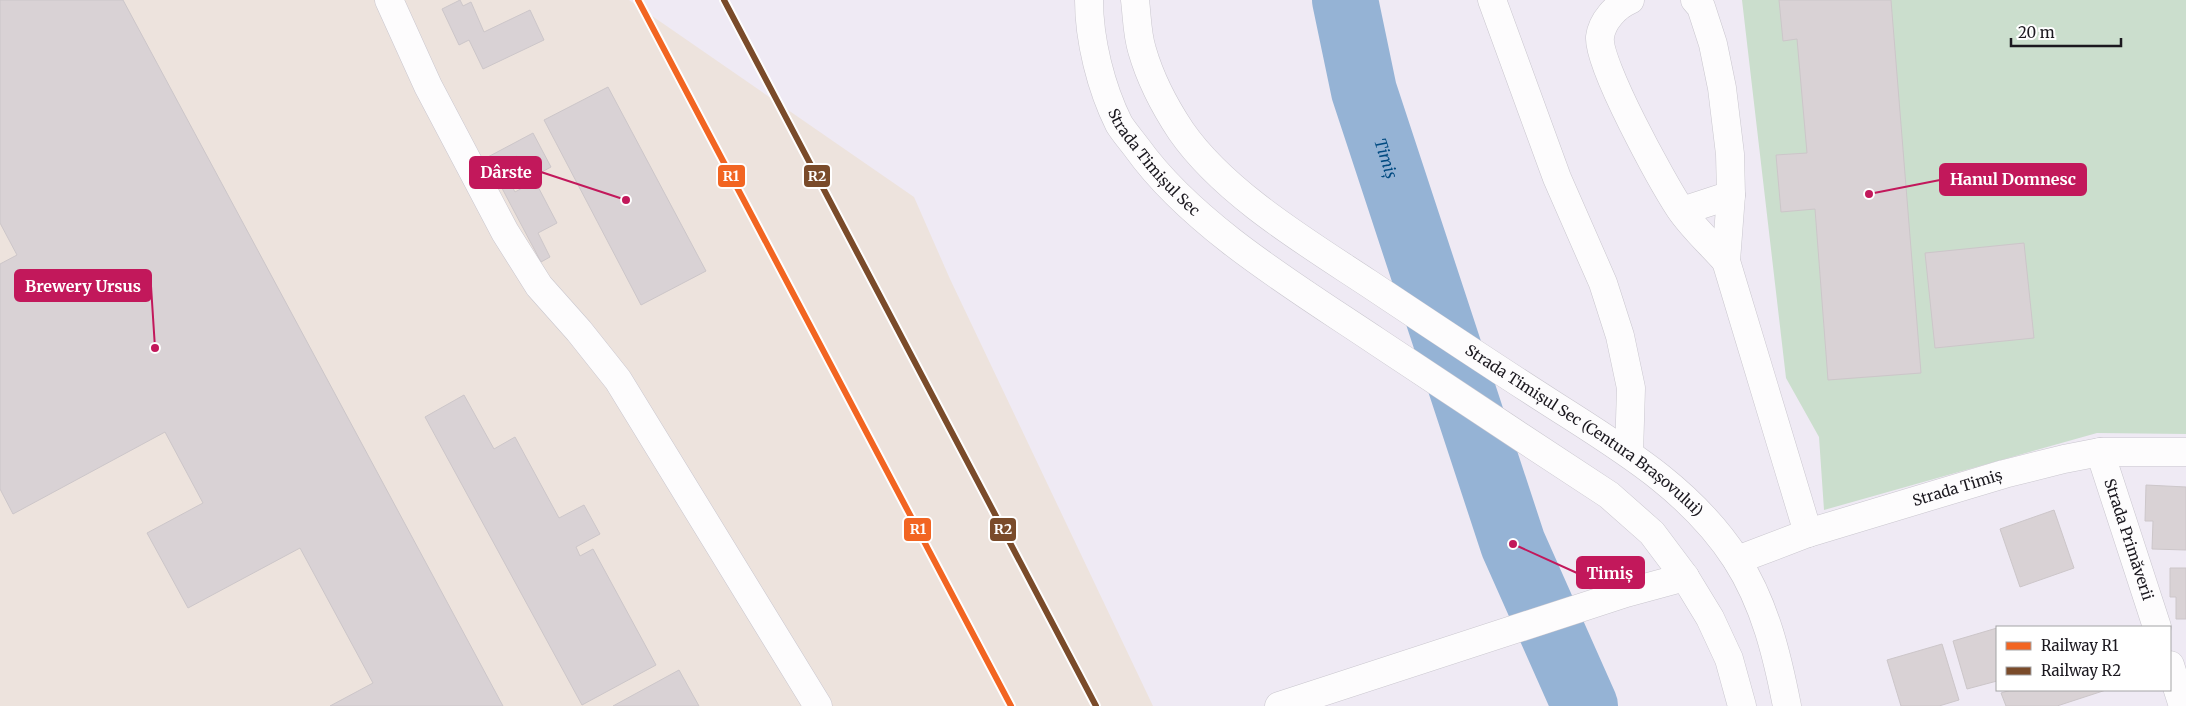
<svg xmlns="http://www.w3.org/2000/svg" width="2186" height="706" viewBox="0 0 2186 706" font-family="Merriweather,serif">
<rect width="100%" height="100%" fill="#efeaf4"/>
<path fill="#ede3dd" d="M0 0H629L914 197 950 279 1153 706H0Z"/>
<path fill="#cbdecd" d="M1742 0H2186V434L2097 433 1824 510 1819 437 1786 378Z"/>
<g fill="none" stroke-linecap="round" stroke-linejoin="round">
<path stroke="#95b3d5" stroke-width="66" id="s1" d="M1345 0 1364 91 1513 544 1585 706"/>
</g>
<g fill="#d9d2d5" stroke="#ccc6c9">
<path d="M0 0H123L503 706H330L373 683 300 548 188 608 147 533 203 503 165 432 13 514 0 489V264L17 255 0 223Z"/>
<path d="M460 0 463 6 471 2 484 32 530 10 544 40 483 69 469 40 459 45 442 9Z"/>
<path d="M1779 0H1891L1921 373 1828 380 1815 209 1781 212 1776 155 1807 153 1797 39 1783 41Z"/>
<path d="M608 87 706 271 641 305 544 120Z"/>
<path d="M533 133 551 167 529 179 517 156 501 165 515 192 535 181 557 223 538 233 550 257 541 262 486 158Z"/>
<path d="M2024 243 2034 338 1935 348 1925 253Z"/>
<path d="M464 395 494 449 515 437 559 518 584 505 600 534 576 547 580 556 593 549 656 665 582 705 425 417Z"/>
<path d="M2146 485 2186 487V550L2152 549 2153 521H2145Z"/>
<path d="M2054 510 2074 568 2020 587 2000 529Z"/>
<path d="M2170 568H2186V619H2176V597H2170Z"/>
<path d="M1997 628V681L1967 689 1953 641Z"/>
<path d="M1942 644 1959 700 1939 706H1901L1887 660Z"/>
<path d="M679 670 699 706H613Z"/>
<path d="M2011 690H2106L2057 706H2006L2001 693Z"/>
</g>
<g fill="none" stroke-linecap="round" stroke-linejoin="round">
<g stroke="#c9c6ce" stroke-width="29">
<g id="minor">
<path d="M389 0 428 86 505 232 539 286 579 331 618 380 818 706"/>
<path d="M1492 0 1557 178 1603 283 1620 336 1631 388 1629 453"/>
<path d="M1630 0C1616 6 1602 21 1600 37 1597 64 1663 183 1680 209 1693 228 1711 244 1726 261"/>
<path d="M1695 0 1701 7 1713 44 1722 88 1730 154 1731 195 1726 261 1808 533"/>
<path d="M1682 211 1731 195"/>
<path id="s2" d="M2100 452 2157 627"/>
<path id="s3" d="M1737 560 1808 533 2004 474 2064 459 2100 452H2186"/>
<path d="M2170 665 2183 706"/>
<path d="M1279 706 1626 593 1685 577"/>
</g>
</g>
<g stroke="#c9c6ce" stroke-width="29">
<g id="highway">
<path id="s4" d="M1089 0C1089 40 1101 88 1119 124 1124 132 1131 140 1137 148 1193 226 1297 288 1376 341 1454 393 1531 444 1609 495L1652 533 1685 577 1710 618 1729 659 1742 706"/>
<path id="s5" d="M1135 0C1137 16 1137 34 1142 50 1150 78 1165 107 1181 131 1224 193 1306 242 1368 283 1428 323 1488 363 1549 402 1619 447 1690 488 1736 559 1765 604 1777 655 1787 706"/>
</g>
</g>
<use href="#minor" stroke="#fdfcfd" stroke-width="28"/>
<use href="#highway" stroke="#fdfcfd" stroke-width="28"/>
<g stroke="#fff" stroke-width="10">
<path id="rail-1" d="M638 0 1011 706"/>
</g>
<g stroke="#fff" stroke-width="10">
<path id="rail-2" d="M724 0 1096 706"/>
</g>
<use href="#rail-1" stroke="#f26522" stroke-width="6"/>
<use href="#rail-2" stroke="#7a4b2a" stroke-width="6"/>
</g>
<g text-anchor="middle" stroke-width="5" stroke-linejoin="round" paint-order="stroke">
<g font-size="15" fill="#1b181f" stroke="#fff">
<text dy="5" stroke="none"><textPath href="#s4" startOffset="180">Strada Timișul Sec</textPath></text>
<text dy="5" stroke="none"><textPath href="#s5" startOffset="645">Strada Timișul Sec (Centura Brașovului)</textPath></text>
<text dy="5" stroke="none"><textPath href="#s3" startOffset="232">Strada Timiș</textPath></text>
<text dy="5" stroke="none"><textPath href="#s2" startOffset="92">Strada Primăverii</textPath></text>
</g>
<g font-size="16" font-style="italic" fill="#004a81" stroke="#fff">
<text dy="6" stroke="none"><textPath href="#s1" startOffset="164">Timiș</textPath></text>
</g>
</g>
<path fill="none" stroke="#c2185b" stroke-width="2" d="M626 200L541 172M1869 194L1940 180M155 348L151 286M1513 544L1577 573"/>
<g fill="#c2185b" stroke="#fff" stroke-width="2">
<circle cx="626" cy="200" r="5"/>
<circle cx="1869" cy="194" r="5"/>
<circle cx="155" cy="348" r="5"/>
<circle cx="1513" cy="544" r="5"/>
</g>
<g fill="#c2185b" stroke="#c2185b" stroke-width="2">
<rect x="470" y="157" width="71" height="31" rx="5"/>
<rect x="1940" y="164" width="146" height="31" rx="5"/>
<rect x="15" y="270" width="136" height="31" rx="5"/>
<rect x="1577" y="557" width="67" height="31" rx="5"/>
</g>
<g font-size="16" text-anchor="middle" font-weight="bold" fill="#fff">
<text x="506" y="178">Dârste</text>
<text x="2013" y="185">Hanul Domnesc</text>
<text x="83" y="292">Brewery Ursus</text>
<text x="1610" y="579">Timiș</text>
</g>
<g stroke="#fff" stroke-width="2">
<rect x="717" y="164" width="29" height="24" rx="5" fill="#f26522"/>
<rect x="803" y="164" width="28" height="24" rx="5" fill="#7a4b2a"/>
<rect x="903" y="517" width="29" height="25" rx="5" fill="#f26522"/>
<rect x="989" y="517" width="28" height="25" rx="5" fill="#7a4b2a"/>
</g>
<g font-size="14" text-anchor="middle" font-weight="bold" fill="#fff">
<text x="731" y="181">R1</text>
<text x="817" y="181">R2</text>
<text x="918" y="534">R1</text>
<text x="1003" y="534">R2</text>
</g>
<rect x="1996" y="626" width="175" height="65" fill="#ffffff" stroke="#a4a3a5"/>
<rect x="2006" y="642" width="25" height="8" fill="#f26522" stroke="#a4a3a5"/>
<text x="2041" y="651" font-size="15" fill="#1b181f">Railway R1</text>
<rect x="2006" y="667" width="25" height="8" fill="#7a4b2a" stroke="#a4a3a5"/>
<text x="2041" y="676" font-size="15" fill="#1b181f">Railway R2</text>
<path d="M2011 38v8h110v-8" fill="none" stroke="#1b181f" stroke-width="2.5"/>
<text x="2018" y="38" font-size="15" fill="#1b181f" stroke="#ffffff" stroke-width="4" paint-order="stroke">20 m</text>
</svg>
